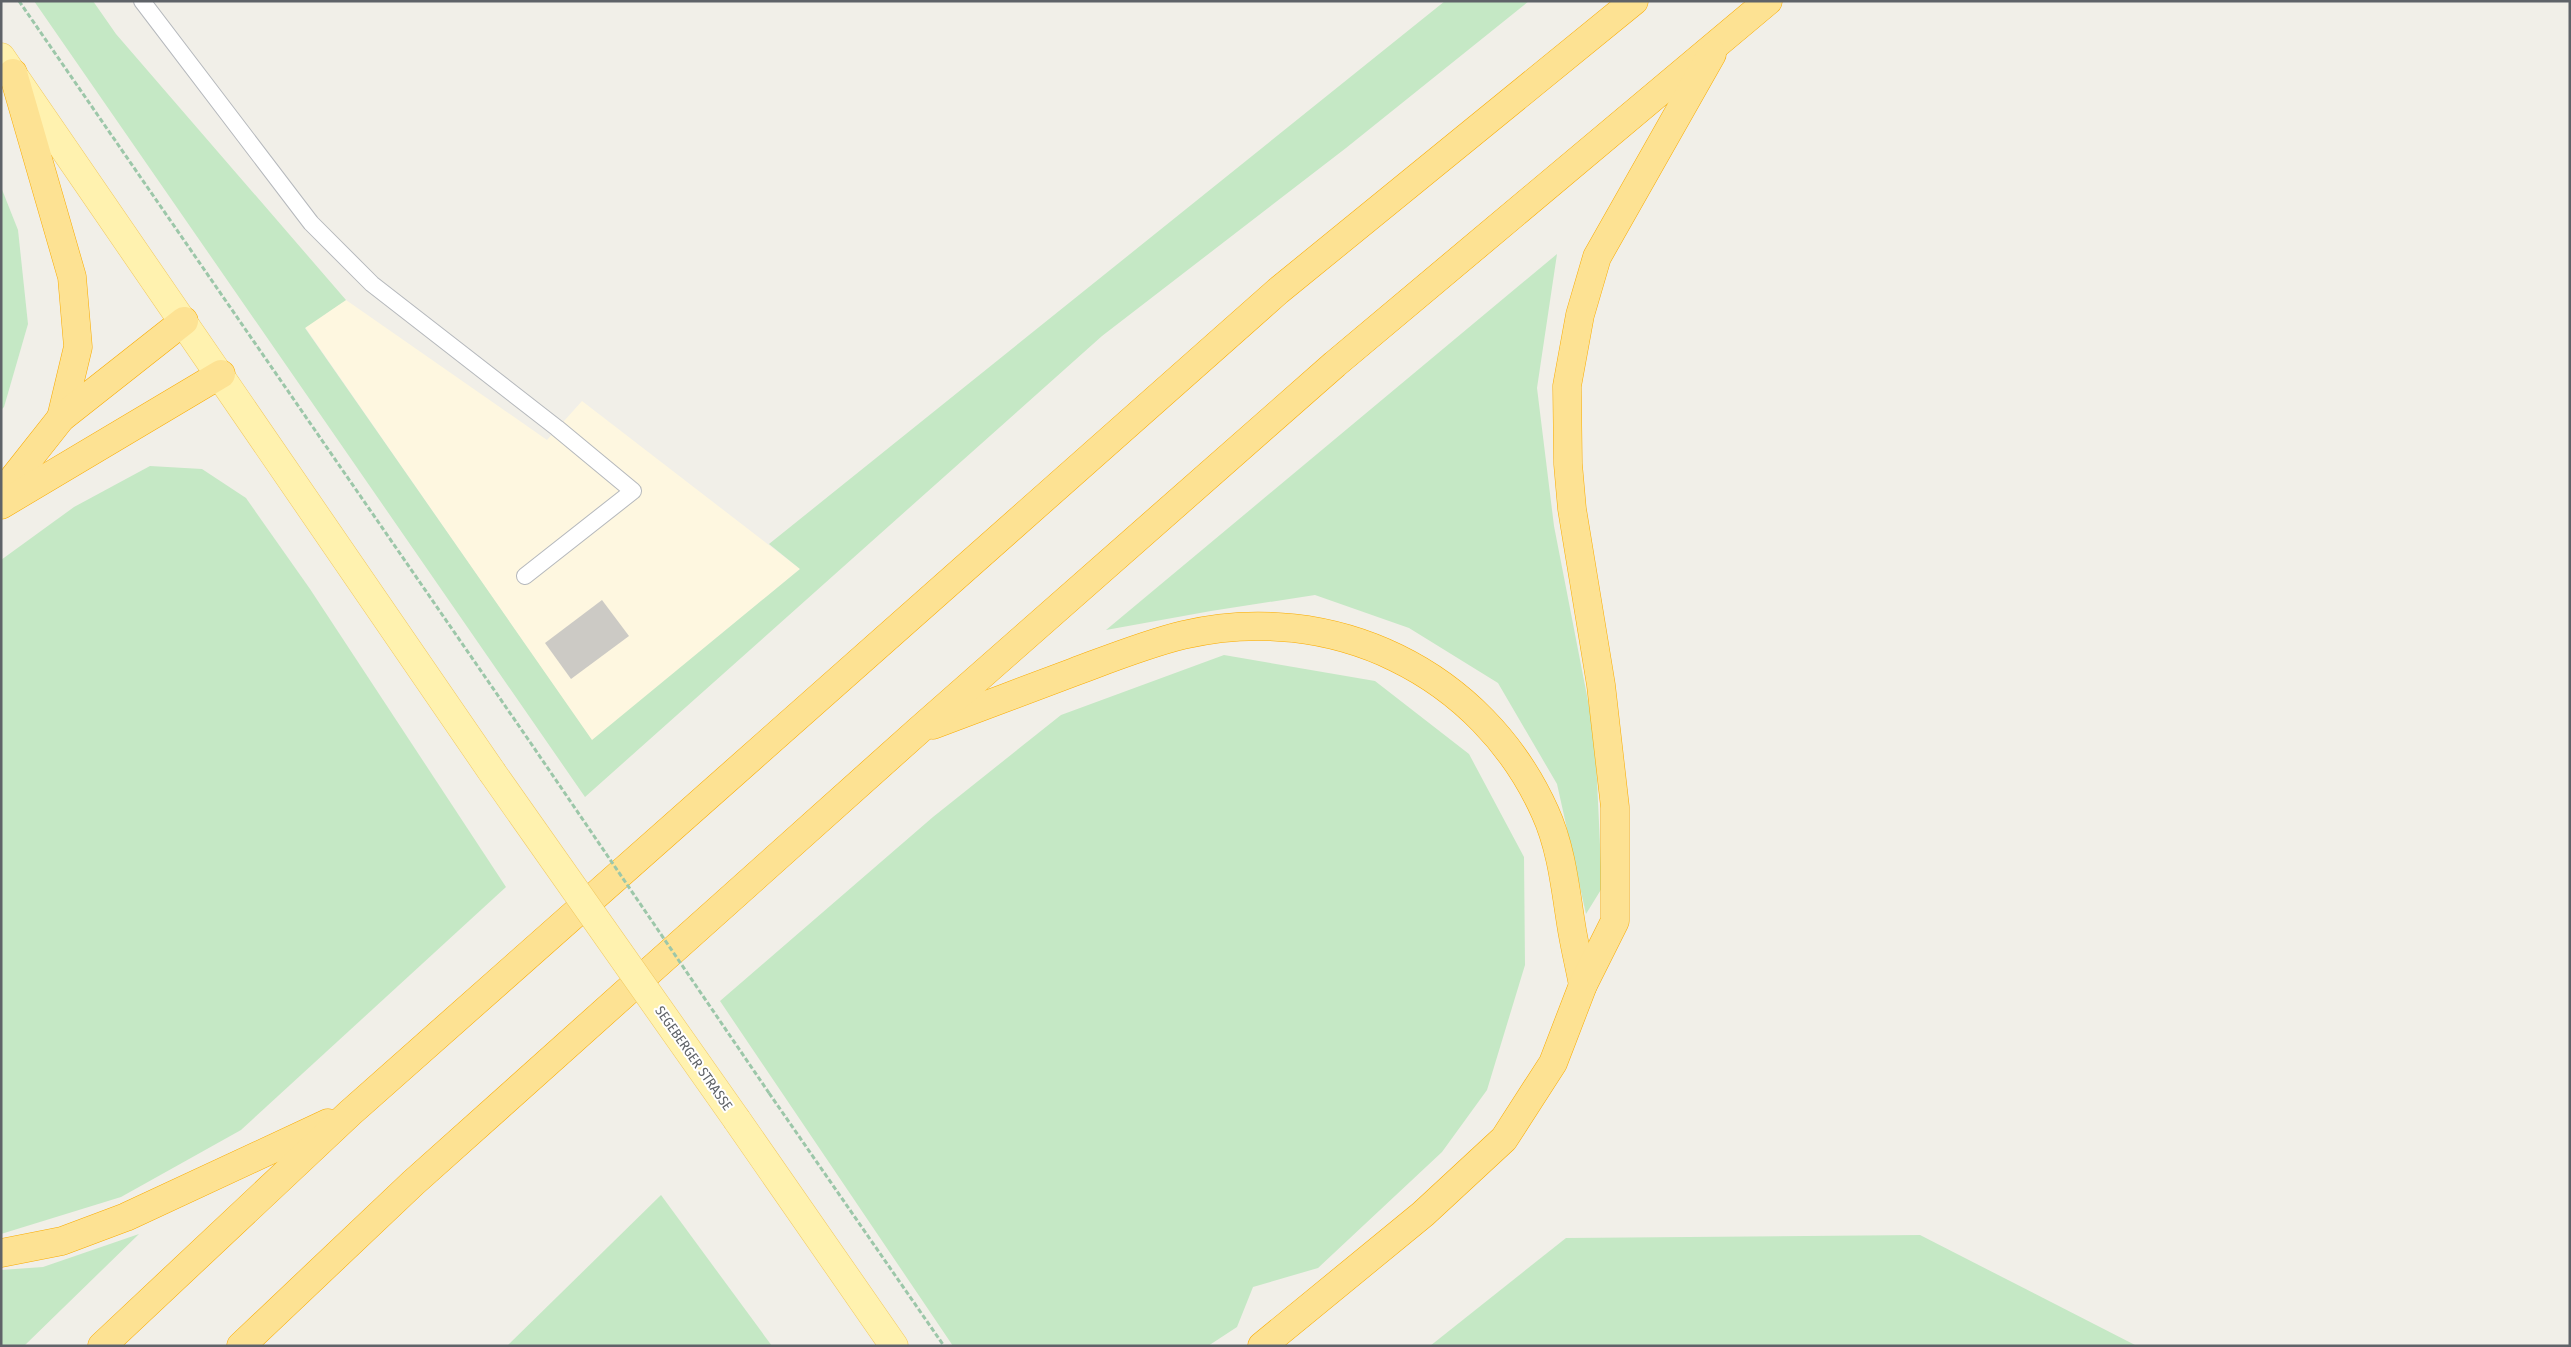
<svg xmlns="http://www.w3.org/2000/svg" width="2571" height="1347" viewBox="0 0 2571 1347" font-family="'Fira Sans Condensed',sans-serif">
<rect width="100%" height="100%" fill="#f1efe8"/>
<path fill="#fef7e0" d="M346 300 547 440 582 401 800 569 592 741 305 327Z"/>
<g fill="#c5e8c5">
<path d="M34 1H93L116 34 346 300 305 328 592 740 800 569 769 544 1445 1H1529L1346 148 1102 336 585 797Z"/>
<path d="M1 187 18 230 28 324 4 407 1 410Z"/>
<path d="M1557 254 1537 388 1554 526 1595 737 1602 888 1586 914 1557 784 1498 683 1409 628 1315 595 1211 611 1106 630Z"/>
<path d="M150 466 202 469 246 498 310 589 506 887 241 1130 121 1197 1 1234V560L74 507Z"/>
<path d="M1224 655 1375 681 1469 754 1524 857 1525 965 1487 1090 1442 1152 1318 1268 1253 1287 1237 1327 1208 1346H953L720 1001 933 817 1061 715Z"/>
<path d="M661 1195 772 1346H507Z"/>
<path d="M139 1234 24 1346H1V1270L43 1267Z"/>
<path d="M1920 1235 2137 1346H1430L1566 1238Z"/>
</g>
<path fill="#cccac5" d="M602 600 629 636 571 679 545 643Z"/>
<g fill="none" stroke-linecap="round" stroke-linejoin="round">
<g stroke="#b5b8bc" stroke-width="18">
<path id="lane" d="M142 1 311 223 372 284 557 428 633 491 525 576"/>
</g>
<g stroke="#f2c960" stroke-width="29">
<g id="primary">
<path d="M1 57 492 772"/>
<path d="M737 1120 894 1346"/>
</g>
</g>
<g stroke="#f9ab00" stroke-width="29">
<g id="highway">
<path d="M13 73 72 277 78 347 61 418"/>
<path d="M1 494 61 418 184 321"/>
<path d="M1 505 221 374"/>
<path d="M933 725C980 707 1027 690 1074 672 1109 659 1146 644 1183 635 1332 600 1482 672 1545 812 1561 847 1565 886 1571 924 1574 944 1579 964 1583 985"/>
<path d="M1 1253 62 1241 126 1217 328 1123"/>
<path d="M102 1346 350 1113 1278 291 1634 1"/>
<path d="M241 1346 413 1183 918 731 1335 364 1768 1"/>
<path d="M1262 1346 1423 1214 1504 1139 1553 1063 1583 985 1615 921V807L1601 685 1572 509 1568 464 1567 386 1580 315 1597 257 1712 54"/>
</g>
</g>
<g stroke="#9cc7a9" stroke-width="3" stroke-dasharray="5 2.5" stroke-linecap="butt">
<path d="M19 1 530 742"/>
<path d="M769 1093 944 1346"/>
</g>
<use href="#lane" stroke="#fff" stroke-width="16"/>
<use href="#primary" stroke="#fff2af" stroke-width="28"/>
<use href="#highway" stroke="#fde293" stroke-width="28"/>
<g stroke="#f2c960" stroke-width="29" stroke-linecap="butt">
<path id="primary-bridge" d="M492 772 737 1120"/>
</g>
<path stroke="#9cc7a9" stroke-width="3" stroke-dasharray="5 2.5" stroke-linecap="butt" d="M530 742 769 1093"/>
<use href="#primary-bridge" stroke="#fff2af" stroke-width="28"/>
</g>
<g text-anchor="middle" stroke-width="4" stroke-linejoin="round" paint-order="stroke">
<g font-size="14" fill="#5f6368" stroke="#fff">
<text transform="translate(694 1058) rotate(55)" y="5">SEGEBERGER STRASSE</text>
</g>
</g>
<rect width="2571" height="1347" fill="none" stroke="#5f6368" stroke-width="5"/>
</svg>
